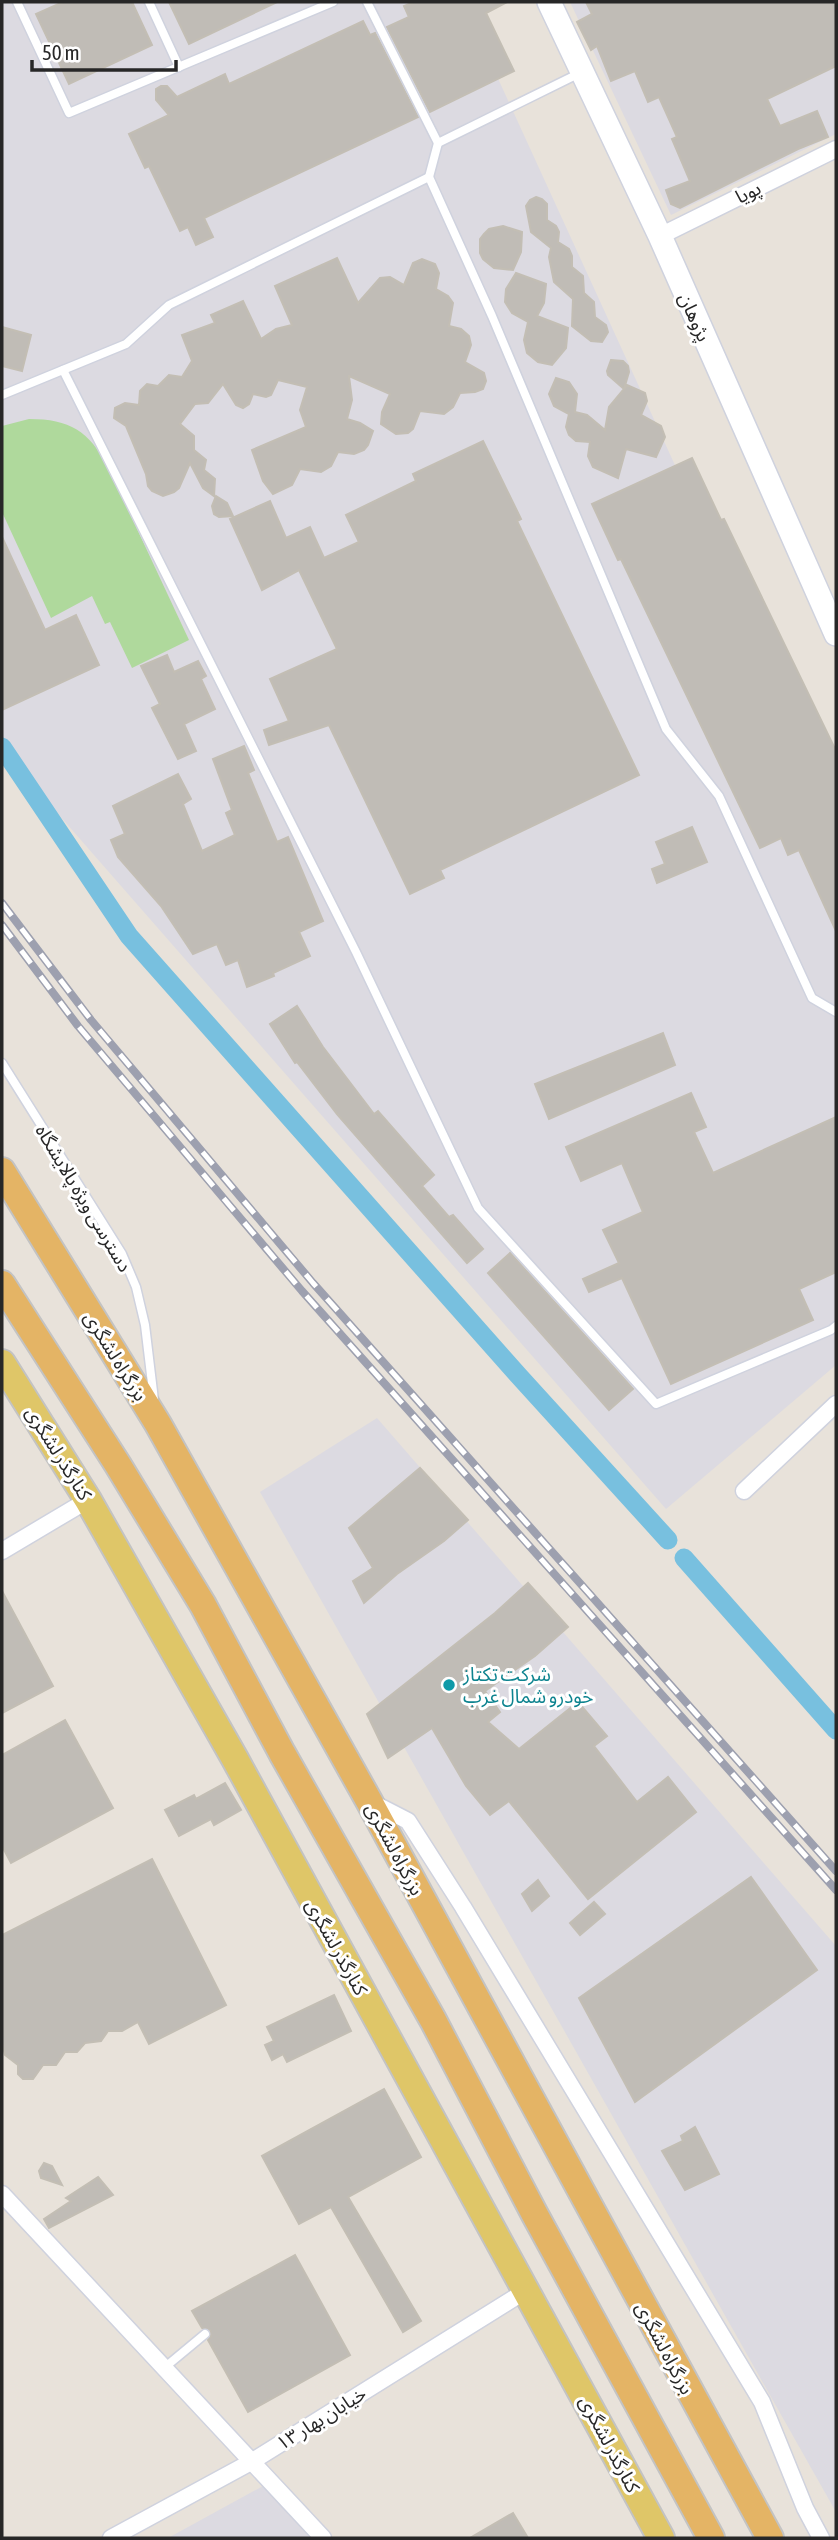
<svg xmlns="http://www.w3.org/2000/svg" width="838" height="2540" viewBox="0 0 838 2540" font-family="'Asap Condensed','Noto Sans Arabic',sans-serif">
<rect width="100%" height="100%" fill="#e8e2da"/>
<g fill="#dcdae1">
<path d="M2 2H463L836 817V1365L666 1509 17 767 2 739Z"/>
<path d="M570 2H836V134L671 215Z"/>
<path d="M377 1418 836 1946V2512L260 1492Z"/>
<path d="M263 2486 310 2538H168Z"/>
</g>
<path fill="#afd99c" d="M29 419C70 419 89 431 108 467L189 640 132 668 110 622 105 624 92 596 51 618 2 512V426Z"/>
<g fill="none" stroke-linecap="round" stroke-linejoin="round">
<g stroke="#78c0df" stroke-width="19">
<path d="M2 747 129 936 518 1375 668 1540"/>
<path d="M684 1558 836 1730"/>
</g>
</g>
<g fill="#c0bcb6" stroke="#c3beb4" stroke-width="2">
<path d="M63 2H132L152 45 69 84 36 14Z"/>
<path d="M169 2H277L189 44Z"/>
<path d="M414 2H507L486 13 514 71 430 112 387 27 409 17 404 6Z"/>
<path d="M586 2H836V66L767 99 780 126 817 111 828 137 798 149 680 208 671 204 666 190 690 181 672 139 677 137 659 97 648 102 635 71 611 81 597 46 591 50 577 22 592 14Z"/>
<path d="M363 21 370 35 375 33 418 117 204 218 213 237 196 245 188 227 180 231 149 166 145 168 129 134 169 115 156 100V89L161 86H167L177 97 225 74 229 84Z"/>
<path d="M536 197 542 199 547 204V220L556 226 559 232 558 242 569 249 572 256V267L583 276 584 293 594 302 595 317 606 325 608 332 602 342 591 341 572 326 573 299 554 282 549 257 551 248 531 232 526 206 530 200Z"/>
<path d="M503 226 522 232 521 252 513 270 494 268 483 259 480 253V239L484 234 489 229Z"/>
<path d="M337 258 358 303 380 278 390 277 404 285 413 263 422 259 435 264 439 273 436 289 448 296 453 303 449 326 461 329 469 336 471 345 465 362 484 373 486 381 483 389 475 392 460 393 453 407 444 414 420 411 413 429 408 433 396 434 381 424 382 412 390 394 349 376 352 400 347 419 360 423 373 431 368 445 364 450 354 454 338 452 331 466 321 472 300 469 292 485 273 494 263 481 252 450 306 427 300 410 307 387 278 380 271 395 266 397 253 394 249 404 243 408 236 405 223 384 208 403 195 404 180 424 194 436V450L206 460 204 470 215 479 214 496 203 488 190 463 179 488 174 492 163 496 152 491 148 486 146 474 126 426 114 418 115 408 125 403 139 405 140 391 147 384 158 386 169 375 182 377 192 361 182 335 215 323 211 315 243 301 261 339 276 329 292 325 275 286Z"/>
<path d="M516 273 546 284 544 303 537 316 568 328 566 348 552 365 538 362 527 353 524 340 528 322 512 313 505 302 506 289Z"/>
<path d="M2 327 31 335 22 371 2 366Z"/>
<path d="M611 360 623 361 628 366 629 372 624 389 627 385 645 393 647 401 641 415 661 426 665 437 656 457 626 449 618 478 593 467 588 456 590 442 576 441 569 435 566 427 569 414 554 406 549 394 556 378 569 382 577 394 575 412 587 415 605 430 609 407 624 389 608 375 607 371Z"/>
<path d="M483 441 521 519 517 521 639 775 440 870 444 878 410 894 329 725 269 745 264 730 289 721 270 679 337 649 299 570 262 590 230 519 270 501 286 538 310 527 324 558 359 542 346 515 416 481 413 474Z"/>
<path d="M692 458 721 520 724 519 836 751V931L799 850 788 855 781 838 760 848 621 559 618 560 592 504Z"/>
<path d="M216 496 227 503 233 516 219 517 214 514 212 506Z"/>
<path d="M2 537 45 630 76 615 99 665 2 710Z"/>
<path d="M167 655 174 672 198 661 206 676 201 679 215 709 184 724 196 751 178 759 152 708 160 704 141 666Z"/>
<path d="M244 746 254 770 248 773 277 842 288 837 323 921 299 932 310 956 273 973 274 976 247 987 238 960 226 965 217 944 193 954 161 906 118 857 111 840 125 834 113 806 178 774 191 799 183 804 202 851 235 835 226 813 232 810 213 759Z"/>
<path d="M692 827 707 862 657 883 652 869 665 864 656 842Z"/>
<path d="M297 1006 323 1047 374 1114 378 1111 434 1175 422 1186 449 1217 453 1215 483 1249 467 1263 337 1114 297 1062 295 1063 270 1024Z"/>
<path d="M663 1033 675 1065 549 1119 535 1084Z"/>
<path d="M691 1093 706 1127 694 1132 713 1173 836 1117V1272L799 1289 813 1320 671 1384 622 1278 589 1292 583 1279 619 1263 603 1230 643 1212 622 1163 581 1181 566 1147Z"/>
<path d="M510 1253 633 1389 609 1410 488 1273Z"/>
<path d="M420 1468 468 1520 444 1541 397 1574 364 1603 353 1581 373 1568 349 1528Z"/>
<path d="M528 1583 568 1627 535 1656 485 1691 500 1712 488 1722 519 1749 578 1702 607 1736 594 1746 637 1802 668 1777 696 1812 588 1899 509 1801 490 1815 466 1786 432 1728 388 1758 367 1714 495 1613Z"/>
<path d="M2 1591 53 1686 2 1713Z"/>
<path d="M65 1720 113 1808 11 1863 2 1846V1755Z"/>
<path d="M225 1783 241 1810 214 1825 211 1819 179 1836 165 1810 194 1795 196 1799Z"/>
<path d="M152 1859 226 2005 149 2044 138 2022 122 2031H108L101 2041 85 2043 77 2052H65L56 2065H43L33 2079H23L18 2074V2065L5 2055 2 2043V1935Z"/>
<path d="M751 1877 817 1970 635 2102 579 1998Z"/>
<path d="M538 1880 549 1896 532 1911 522 1894Z"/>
<path d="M594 1902 605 1914 580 1935 570 1923Z"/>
<path d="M334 1995 351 2031 287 2062 283 2054 272 2060 265 2045 274 2041 267 2027Z"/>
<path d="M384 2089 421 2157 348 2197 421 2321 403 2332 331 2207 299 2224 262 2156Z"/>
<path d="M695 2127 719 2174 685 2190 662 2151 683 2141 681 2136Z"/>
<path d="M44 2163 52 2166 62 2185 41 2178 39 2171Z"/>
<path d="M98 2177 113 2195 49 2228 44 2219 71 2201 66 2198Z"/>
<path d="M295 2255 350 2355 248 2412 208 2340 211 2336 210 2330 202 2328 192 2311Z"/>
<path d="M513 2513 528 2538H470Z"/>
</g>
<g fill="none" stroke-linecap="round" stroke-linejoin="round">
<g stroke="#cfd2de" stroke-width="11">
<g id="service">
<path d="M17 2 69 113 333 2"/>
<path d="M149 2 179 67"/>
<path d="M367 2 438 143"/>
<path d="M429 177 492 316 666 729 719 796 812 998 836 1012"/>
<path d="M63 370 356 952 478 1208 656 1404 831 1330 836 1326"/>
<path d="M2 395 126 344 169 305 429 177 438 143 580 73"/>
<path d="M2 1063 122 1254 136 1287 145 1325 154 1400"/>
<path d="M164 2368 205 2334"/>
</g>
</g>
<g stroke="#cfd2de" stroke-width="19">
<g id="minor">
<path d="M660 236 836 149"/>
<path d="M744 1491 836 1404"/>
<path d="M2 1551 88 1500"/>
<path d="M371 1802 408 1821 463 1907 762 2402 805 2508 821 2538"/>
<path d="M2 2194 323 2538"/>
<path d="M111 2538 251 2462 527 2290"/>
</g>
</g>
<g stroke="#cfd2de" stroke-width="26">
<path id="secondary" d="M549 2 660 236 836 634"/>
</g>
<g stroke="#c3c3c3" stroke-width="30">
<path id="primary" d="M2 1363 88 1500 235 1759 661 2538"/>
</g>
<g stroke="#c3c3c3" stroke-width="30">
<g id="trunk">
<path d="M2 1171 158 1424 369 1801 770 2538"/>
<path d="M2 1284 118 1465 203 1605 282 1753 433 2020 534 2213 711 2538"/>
</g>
</g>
<use href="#service" stroke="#fff" stroke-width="8"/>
<use href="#minor" stroke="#fff" stroke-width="16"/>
<use href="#secondary" stroke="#fff" stroke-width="23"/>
<use href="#primary" stroke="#dfc668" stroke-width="26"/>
<use href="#trunk" stroke="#e4b465" stroke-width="26"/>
<g stroke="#9da0af" stroke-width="8">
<g id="rail">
<path d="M2 903 91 1020 313 1283 836 1871"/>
<path d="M2 925 78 1026 302 1291 836 1890"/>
</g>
</g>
<use href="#rail" stroke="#fff" stroke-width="5" stroke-dasharray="16" stroke-linecap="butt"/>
</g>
<circle fill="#0f9aa8" stroke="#fff" stroke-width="2.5" cx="449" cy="1685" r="7"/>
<g text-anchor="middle" stroke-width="6" stroke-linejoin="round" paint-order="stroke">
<g font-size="19" fill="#272727" stroke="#fff">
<text transform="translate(748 192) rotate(-26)" y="7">پویا</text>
<text transform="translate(695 317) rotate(66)" y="7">پژوهان</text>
<text transform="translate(84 1198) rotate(59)" y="7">دسترسی ویژه پالایشگاه</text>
<text transform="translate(116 1356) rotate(58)" y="7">بزرگراه لشگری</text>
<text transform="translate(59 1453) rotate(58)" y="7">کنارگذر لشگری</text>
<text transform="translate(395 1849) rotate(62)" y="7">بزرگراه لشگری</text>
<text transform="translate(337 1947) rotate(61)" y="7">کنارگذر لشگری</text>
<text transform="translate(665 2348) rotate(62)" y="7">بزرگراه لشگری</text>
<text transform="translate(321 2418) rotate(-32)" y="7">خیابان بهار ۱۳</text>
<text transform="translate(610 2444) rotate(62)" y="7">کنارگذر لشگری</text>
</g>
<g font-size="19" fill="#0d838f" stroke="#fff" text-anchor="start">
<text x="463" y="1681">شرکت تکتاز<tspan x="463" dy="22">خودرو شمال غرب</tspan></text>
</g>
</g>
<rect width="838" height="2540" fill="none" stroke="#272727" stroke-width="7"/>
<path d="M32 60v10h144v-10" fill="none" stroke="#272727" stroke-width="3.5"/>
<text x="42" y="60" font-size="21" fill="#272727" stroke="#ffffff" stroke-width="5" paint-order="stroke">50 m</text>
</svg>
